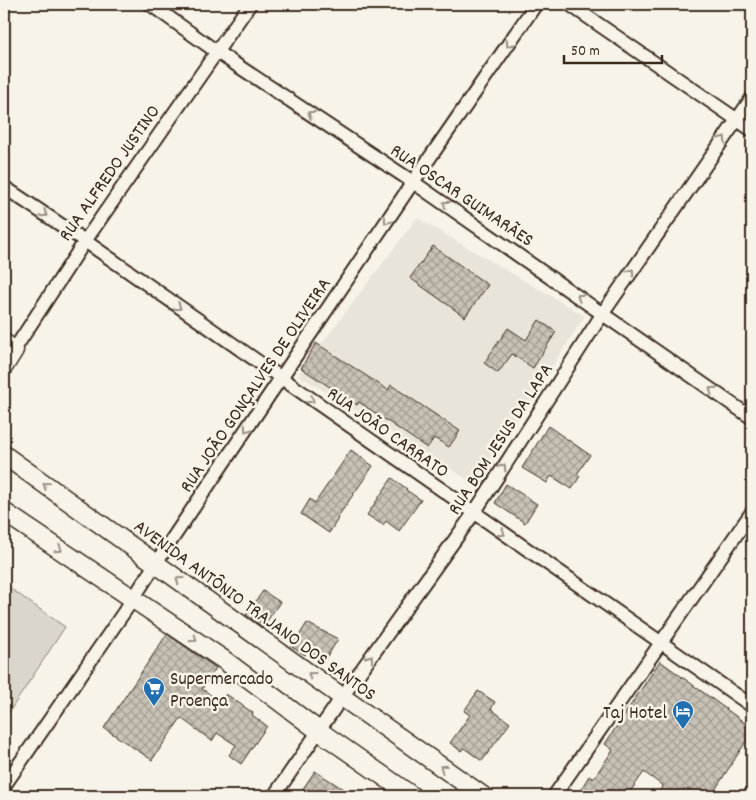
<svg xmlns="http://www.w3.org/2000/svg" width="756" height="800" viewBox="0 0 756 800" font-family="Dekko,sans-serif">
<defs>
<pattern id="building-cross-hatch" width="8" height="8" patternUnits="userSpaceOnUse" patternTransform="scale(1.25)"><rect width="8" height="8" fill="#c8c1b6"/><path d="M0 0l8 8M0 8l8-8" fill="none" stroke="#a49d93"/></pattern>
</defs>
<rect width="100%" height="100%" fill="#f7f3e8"/>
<filter id="ink" filterUnits="userSpaceOnUse"><feTurbulence type="fractalNoise" baseFrequency=".02" numOctaves="2"/><feDisplacementMap in="SourceGraphic" scale="10" xChannelSelector="R" yChannelSelector="G"/><feConvolveMatrix kernelMatrix="1 2 1 2 8 2 1 2 1" color-interpolation-filters="sRGB"/></filter>
<g filter="url(#ink)">
<path fill="#e9e4d9" d="M417 218 585 316 503 442 473 483 298 375Z"/>
<path fill="#dbd6cb" stroke="#8b8074" d="M4 584 65 627 4 720Z"/>
<g fill="url(#building-cross-hatch)" stroke="#3b2a1e">
<path d="M433 246 488 285 465 317 410 278Z"/>
<path d="M539 320 556 332 533 368 512 354 498 373 484 363 508 328 526 340Z"/>
<path d="M316 343 388 390 391 385 460 431 449 447 434 438 427 448 359 402 357 405 301 368Z"/>
<path d="M548 426 590 455 577 474 580 476 572 489 551 476 547 483 522 468Z"/>
<path d="M351 450 373 466 337 518 338 519 329 533 301 514 310 499 315 503Z"/>
<path d="M392 478 407 489 406 490 421 500 399 531 386 521 383 525 367 515Z"/>
<path d="M506 484 537 504 525 523 495 503Z"/>
<path d="M263 591 280 602 263 627 246 615Z"/>
<path d="M307 623 338 639 325 660 307 650 305 655 292 647Z"/>
<path d="M167 634 216 668 202 689 221 702 226 694 253 713 252 715 267 726 241 764 229 755 236 745 217 733 212 741 181 718 152 760 104 728Z"/>
<path d="M660 661 752 728V732L711 796H656L663 786 644 772 627 796H592L581 789 589 776 593 779 613 750 605 744Z"/>
<path d="M478 691 495 702 491 709 510 723 482 761 464 748 461 751 450 743 470 715 464 711Z"/>
<path d="M315 771 354 796H298Z"/>
</g>
<g fill="none" stroke-linecap="round" stroke-linejoin="round">
<g stroke="#3b2a1e" stroke-width="16">
<g id="minor">
<path d="M150 4 217 52 413 182 752 418"/>
<path d="M569 4 752 130"/>
<path d="M4 187 85 241 752 706"/>
<path d="M14 350 85 241 250 4"/>
<path d="M4 786 133 599 156 563 413 182 536 4"/>
<path d="M4 793 8 796"/>
<path d="M274 796 342 697 474 513 603 313 752 98"/>
<path d="M554 796 752 512"/>
</g>
</g>
<g stroke="#3b2a1e" stroke-width="21">
<g id="secondary">
<path d="M4 343 14 350 4 366"/>
<path d="M4 455 342 697 483 796"/>
<path d="M4 512 224 660 319 731 412 796"/>
</g>
</g>
<use href="#minor" stroke="#f7f3e8" stroke-width="12"/>
<use href="#secondary" stroke="#f7f3e8" stroke-width="18"/>
</g>
<defs><path id="oneway-chevron" d="M-2-3.5L2.5 0L-2 3.5" fill="none" stroke-width="1.6" stroke-linecap="round" stroke-linejoin="round" transform="scale(1.25)"/></defs>
<g stroke="#998e83">
<use href="#oneway-chevron" transform="translate(509 44) rotate(125)"/>
<use href="#oneway-chevron" transform="translate(311 114) rotate(-147)"/>
<use href="#oneway-chevron" transform="translate(723 139) rotate(-55)"/>
<use href="#oneway-chevron" transform="translate(446 204) rotate(-145)"/>
<use href="#oneway-chevron" transform="translate(44 214) rotate(34)"/>
<use href="#oneway-chevron" transform="translate(387 221) rotate(124)"/>
<use href="#oneway-chevron" transform="translate(631 272) rotate(-55)"/>
<use href="#oneway-chevron" transform="translate(580 297) rotate(-145)"/>
<use href="#oneway-chevron" transform="translate(178 307) rotate(35)"/>
<use href="#oneway-chevron" transform="translate(712 390) rotate(-145)"/>
<use href="#oneway-chevron" transform="translate(311 400) rotate(35)"/>
<use href="#oneway-chevron" transform="translate(247 429) rotate(124)"/>
<use href="#oneway-chevron" transform="translate(503 467) rotate(-57)"/>
<use href="#oneway-chevron" transform="translate(46 485) rotate(-144)"/>
<use href="#oneway-chevron" transform="translate(502 533) rotate(35)"/>
<use href="#oneway-chevron" transform="translate(59 549) rotate(34)"/>
<use href="#oneway-chevron" transform="translate(179 580) rotate(-144)"/>
<use href="#oneway-chevron" transform="translate(194 639) rotate(35)"/>
<use href="#oneway-chevron" transform="translate(370 658) rotate(-54)"/>
<use href="#oneway-chevron" transform="translate(311 675) rotate(-144)"/>
<use href="#oneway-chevron" transform="translate(443 768) rotate(-145)"/>
</g>
</g>
<defs>
<g id="supermarket-pin" transform="scale(1.125)"><path d="M0 17L-7.5 6A9.5 9.5 0 1 1 7.5 6Z" fill="#1f6fb2" stroke="#f7f3e8"/><path d="M-6-5.5h2.5l.6 2H6L4.5 2H-2.5L-4.4-4H-6ZM-1.5 3.2a1.3 1.3 0 1 0 .1 0ZM3 3.2a1.3 1.3 0 1 0 .1 0Z" fill="#fff"/></g>
<g id="hotel-pin" transform="scale(1.125)"><path d="M0 17L-7.5 6A9.5 9.5 0 1 1 7.5 6Z" fill="#1f6fb2" stroke="#f7f3e8"/><path d="M-6-4.5h1.5V1H6V5H4.5V3h-9V5H-6ZM-4 0a1.8 1.8 0 1 1 3.6 0ZM.5 0V-2.5h3Q6-2.5 6 0Z" fill="#fff"/></g>
</defs>
<g fill-rule="evenodd">
<use href="#supermarket-pin" x="154" y="688"/>
<use href="#hotel-pin" x="683" y="711"/>
</g>
<g text-anchor="middle" stroke-width="5" stroke-linejoin="round" paint-order="stroke">
<g font-size="19" fill="#3b2a1e" stroke="#f7f3e8">
<text transform="translate(108 172) rotate(-55)" y="7">RUA ALFREDO JUSTINO</text>
<text transform="translate(463 194) rotate(34)" y="7">RUA OSCAR GUIMARÃES</text>
<text transform="translate(254 384) rotate(-56)" y="7">RUA JOÃO GONÇALVES DE OLIVEIRA</text>
<text transform="translate(389 431) rotate(35)" y="7">RUA JOÃO CARRATO</text>
<text transform="translate(499 438) rotate(-57)" y="7">RUA BOM JESUS DA LAPA</text>
<text transform="translate(256 609) rotate(36)" y="7">AVENIDA ANTÔNIO TRAJANO DOS SANTOS</text>
</g>
<g font-size="19" fill="#3b2a1e" stroke="#f7f3e8" text-anchor="start">
<text x="170" y="684">Supermercado<tspan x="170" dy="22">Proença</tspan></text>
<text x="667" y="718" text-anchor="end">Taj Hotel</text>
</g>
</g>
<rect width="756" height="800" fill="none" stroke="#f7f3e8" stroke-width="20"/>
<rect x="10" y="10" width="736" height="780" fill="none" stroke="#3b2a1e" stroke-width="2" filter="url(#ink)"/>
<path d="M564 55v8h98v-8" fill="none" stroke="#3b2a1e" stroke-width="2.5"/>
<text x="571" y="55" font-size="15" fill="#3b2a1e" stroke="#f7f3e8" stroke-width="4" paint-order="stroke">50 m</text>
</svg>
